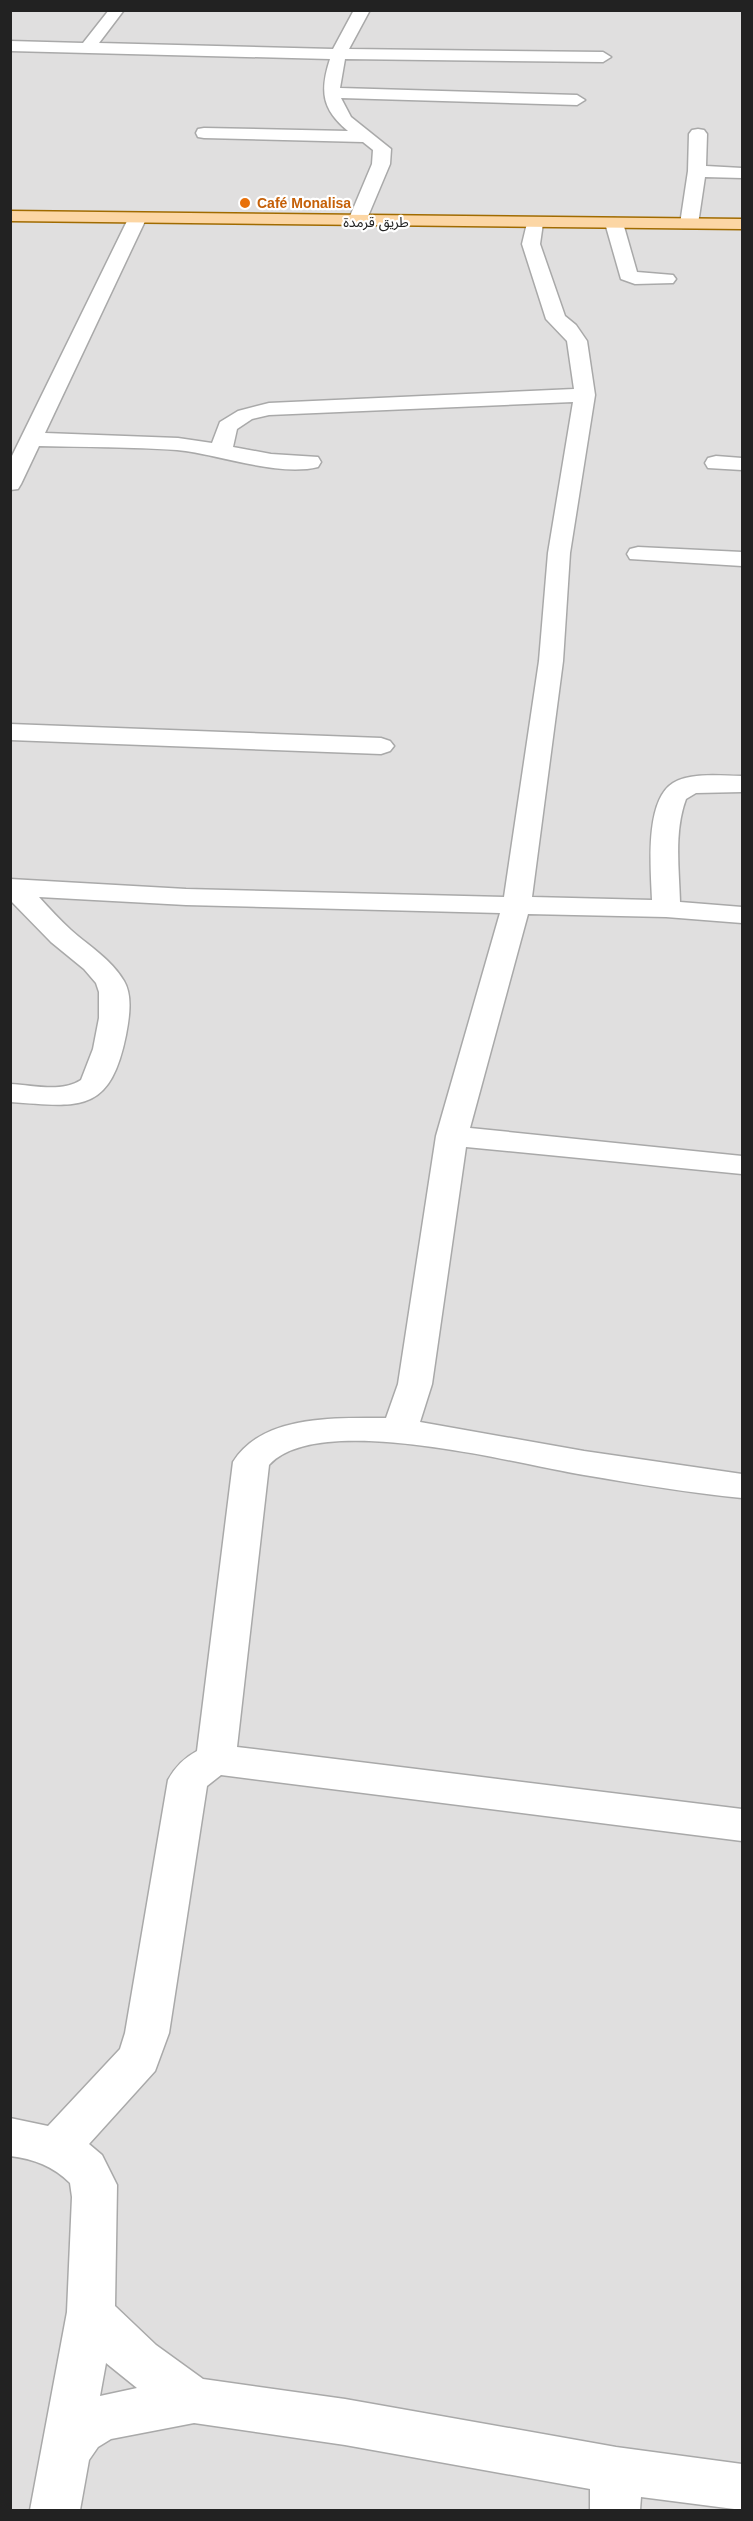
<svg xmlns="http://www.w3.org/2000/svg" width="753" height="2521" viewBox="0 0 753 2521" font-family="Helvetica,'Noto Sans Arabic',sans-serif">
<rect width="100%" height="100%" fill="#f2efe9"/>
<rect fill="#e0dfdf" x="11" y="11" width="731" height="2499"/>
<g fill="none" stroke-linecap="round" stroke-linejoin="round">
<g stroke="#a9a9a9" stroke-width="3">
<g id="street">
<path d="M109 10H124L99 43 333 49 354 10H370L349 49 603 52 611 57 603 62 345 59 340 88 577 95 585 100 577 105 341 98 351 117 391 149 390 164 366 221 363 225H351L348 221 372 164 373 150 363 142 204 138 198 137 196 133 198 129 204 128 348 131C321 109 320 90 330 59L10 51V41L83 43Z"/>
<path d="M698 129 704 130 707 134 706 166 742 168V178L705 177 698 224 695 228H683L680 224 688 171 689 134 692 130Z"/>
<path d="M137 214 143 215 146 219 45 433 178 438 212 443 220 422 238 411 269 403 574 389 567 341 546 319 522 244 528 219H540L543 223 540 244 565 316 576 325 587 341 595 395 570 553 563 661 532 897 652 900C651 871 644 801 673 783 691 772 722 776 742 776V792L696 793 686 799C674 831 679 868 680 902L742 907V923L666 917 528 914 470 1128 742 1156V1174L466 1147 432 1384 420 1422 584 1451 742 1474V1498C690 1493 637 1484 584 1475 517 1464 318 1410 269 1465L237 1747 742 1809V1841L221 1775 207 1786 169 2033 155 2071 89 2144 102 2155 117 2185 115 2306 156 2345 203 2379 345 2399 616 2447 742 2464V2510L641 2497 640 2510H590V2489L345 2445 194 2423 111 2439 98 2447 89 2460 80 2510H30L67 2312 72 2197 70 2183C53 2166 34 2159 10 2156V2118L48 2126 120 2049 125 2033 168 1780C175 1767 184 1758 197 1751L233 1462C263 1414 336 1418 386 1418L398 1384 436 1136 500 913 186 905 39 897C49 908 60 920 71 930 90 947 111 959 124 981 133 996 129 1019 126 1035 110 1114 80 1107 10 1102V1084C33 1085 61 1093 81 1080L93 1049 99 1018V992L96 983 84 969 51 942 10 900V879L186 889 504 897 539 661 548 553 573 402 269 415 252 419 237 429 233 447 271 454 318 457 321 462 318 467C278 477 218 454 177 450 131 447 85 447 39 446L21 484 18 489 10 490V460L128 219 131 215ZM106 2363 137 2388 100 2396Z"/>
<path d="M614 218 620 219 623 223 637 272 673 275 676 279 673 283 635 284 621 279 605 223 608 219Z"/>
<path d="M716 456 742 458V470L708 468 705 463 708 458Z"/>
<path d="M638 547 742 552V566L630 559 627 554 630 549Z"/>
<path d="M10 724 381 738 390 741 394 746 390 751 381 754 10 740Z"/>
</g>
</g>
<g stroke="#a06b00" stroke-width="3">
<path id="primary" d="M10 211 742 219V229L10 221Z"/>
</g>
<use href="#street" fill="#fff" fill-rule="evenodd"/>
<use href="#primary" fill="#fcd6a4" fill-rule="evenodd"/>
</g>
<circle fill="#e8710a" stroke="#fff" stroke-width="2" cx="245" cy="203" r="6"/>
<g text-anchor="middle" stroke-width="4.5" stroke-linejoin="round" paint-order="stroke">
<g font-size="14" font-weight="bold" fill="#c56008" stroke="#fff" text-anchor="start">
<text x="257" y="208">Café Monalisa</text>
</g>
<g font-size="14" fill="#222" stroke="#fff">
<text x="376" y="227">طريق قرمدة</text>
</g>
</g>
<rect width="753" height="2521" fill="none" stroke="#222222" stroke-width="24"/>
</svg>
